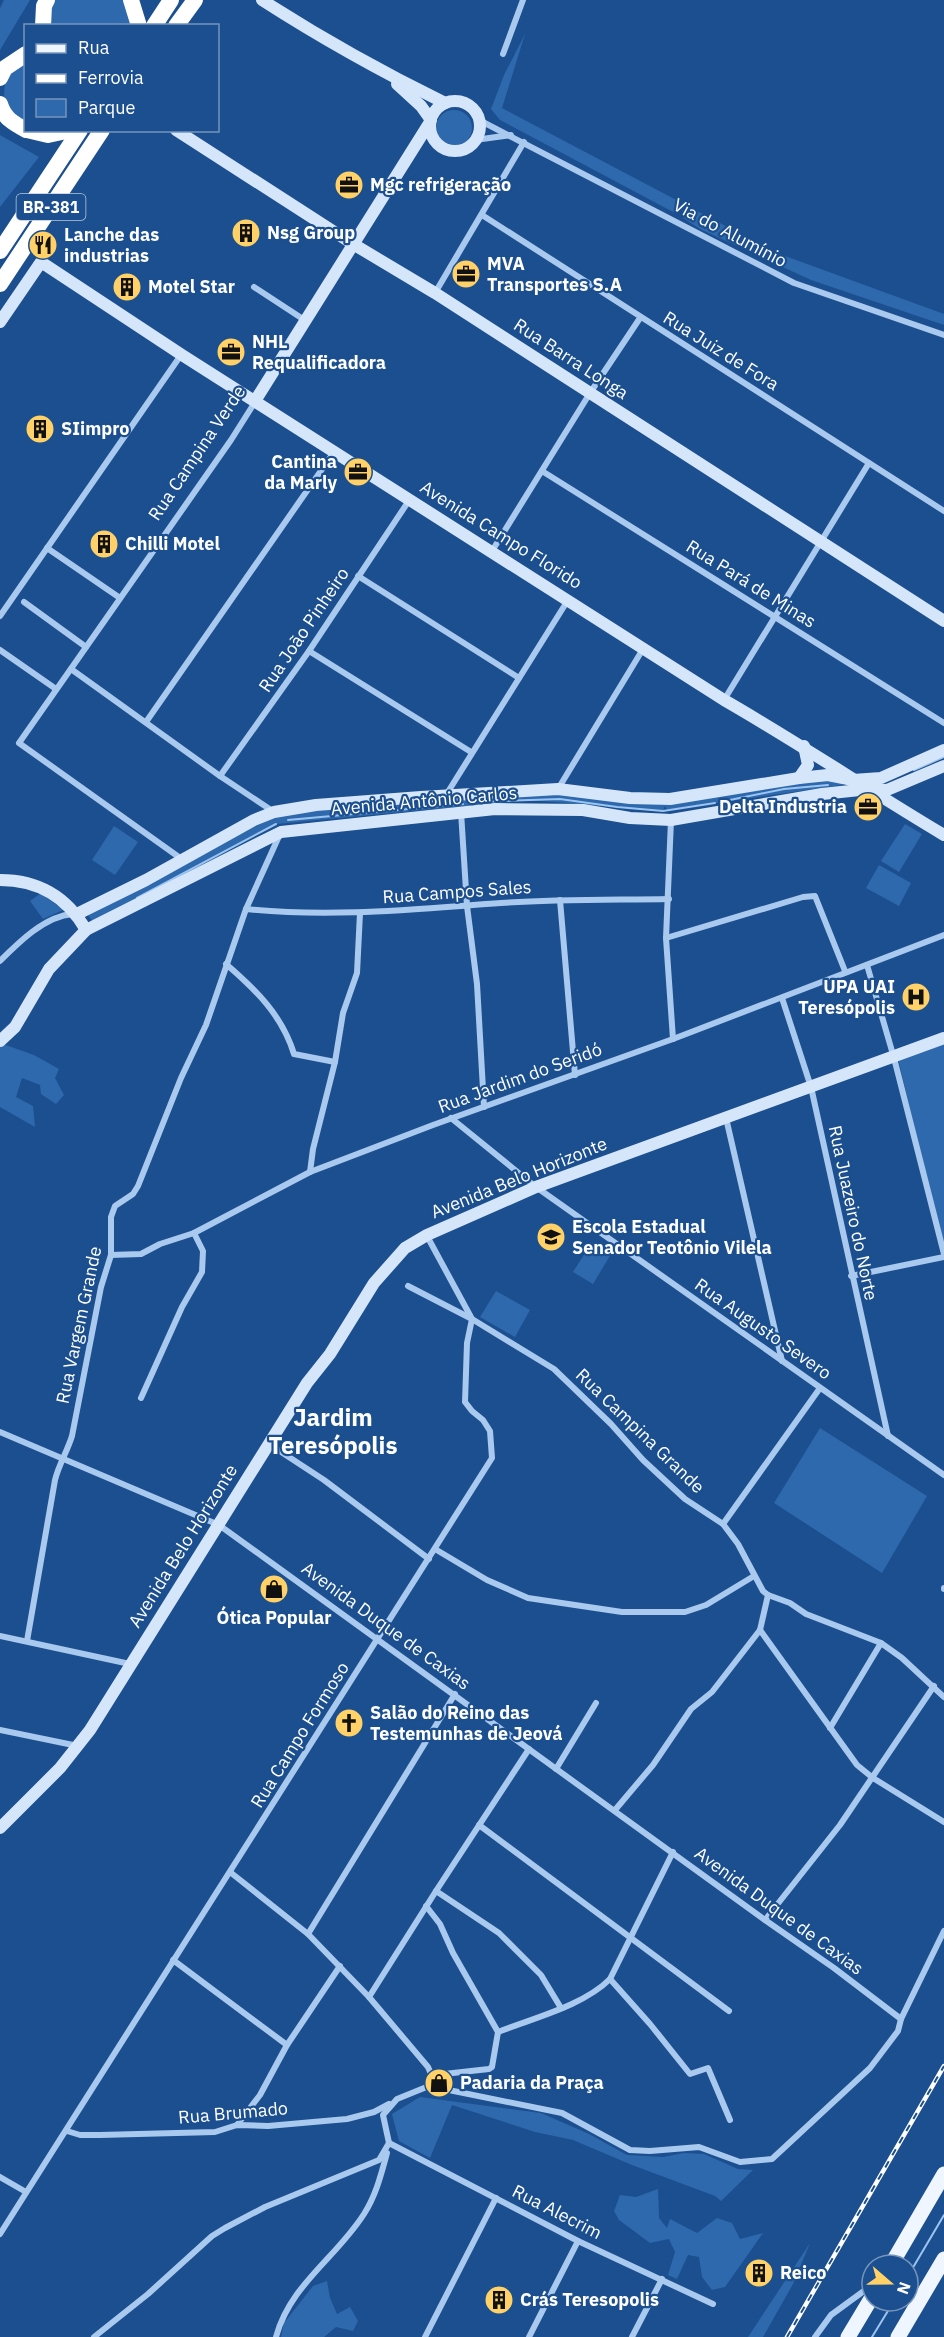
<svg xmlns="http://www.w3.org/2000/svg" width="944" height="2337" viewBox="0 0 944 2337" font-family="'IBM Plex Sans',sans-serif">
<rect width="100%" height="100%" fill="#1b4f8f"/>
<g fill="#2e69ad">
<path d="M4 0H30L0 50V8Z"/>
<path d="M53 0H125L134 25H50Z"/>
<path d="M525 34 502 108 777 253 944 314V325L811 280 700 229 683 218 686 212 678 209 675 213 500 120 491 109 504 75Z"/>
<path d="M25 60V125C1 110 2 99 7 73Z"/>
<circle cx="454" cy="128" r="18"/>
<path d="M0 135 39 157 0 207Z"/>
<path d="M841 777 842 785 667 810 665 806 663 811 529 800 277 824 93 922 88 915 277 815 527 790 665 805Z"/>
<path d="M905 824 922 834 899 872 881 861Z"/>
<path d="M114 826 138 842 115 875 92 860Z"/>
<path d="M879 865 911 883 899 906 866 888Z"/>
<path d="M41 893 63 910 43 919 30 901Z"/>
<path d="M944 1041V1255L898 1058Z"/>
<path d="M0 1043 34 1055 59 1069 55 1078 64 1095 56 1104 41 1094 40 1085 22 1078 16 1097 33 1106 35 1127 0 1107Z"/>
<path d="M592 1242 611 1254 593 1284 573 1272Z"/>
<path d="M496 1291 530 1310 515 1337 480 1317Z"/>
<path d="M820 1428 927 1496 882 1573 774 1503Z"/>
<path d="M420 2097 541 2113 589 2134 627 2155 663 2157 684 2153 704 2154 738 2169 753 2170 721 2201 715 2196 632 2165 573 2140 535 2132 452 2105 430 2158 399 2141 392 2114Z"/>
<path d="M658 2189 659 2218 667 2228 670 2219 697 2233 717 2218 732 2223 740 2239 763 2233 725 2287 712 2290 702 2277 699 2257 688 2255 677 2279 668 2275 675 2252 669 2239 650 2243 619 2220 614 2211 620 2195 636 2197Z"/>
<path d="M810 2243 793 2284 763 2337H748Z"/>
<path d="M327 2281 330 2298 337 2314 350 2307 358 2321 353 2331 336 2327 324 2337H281L284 2323 313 2286Z"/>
</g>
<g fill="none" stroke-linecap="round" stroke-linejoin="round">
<g stroke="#9cc4f0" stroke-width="2">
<path d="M914 770 944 757"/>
<path d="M725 801 784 789 828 785"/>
<path d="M473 802 560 799 617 807 663 811 715 803"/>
<path d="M288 820 463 804"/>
<path d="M137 898 276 824"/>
<path d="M908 2276 944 2215"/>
<path d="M872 2337 894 2301"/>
</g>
<g stroke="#a9c9ee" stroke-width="6">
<path d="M503 54 523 0"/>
<path d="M479 120 794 283 944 335"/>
<path d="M475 140 511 135"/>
<path d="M482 215 944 511"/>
<path d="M254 287 306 321"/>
<path d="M435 293 524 142"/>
<path d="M542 471 944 723"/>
<path d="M47 548 120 598"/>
<path d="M492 551 590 393 640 318"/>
<path d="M358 576 519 678"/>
<path d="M24 602 86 647"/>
<path d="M0 616 181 355"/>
<path d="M0 650 56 689"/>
<path d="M309 651 471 752"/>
<path d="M71 669 220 776 274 812"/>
<path d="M724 700 869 463"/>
<path d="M146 722 334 452"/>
<path d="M220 776 309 651 410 499"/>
<path d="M558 789 643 649"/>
<path d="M446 795 568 600"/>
<path d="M461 812 467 906 477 984 484 1107"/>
<path d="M671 820 666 938 673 1039"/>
<path d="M183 860 19 743 231 440 255 402"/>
<path d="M560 900 575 1075"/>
<path d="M246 909C331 918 416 909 501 903 557 899 613 900 669 899"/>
<path d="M666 938 803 897 815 896 845 971"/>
<path d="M0 961C19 942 45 916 73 914"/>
<path d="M226 964C256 990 282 1015 294 1054L335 1062"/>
<path d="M867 965 894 1058 944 1254"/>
<path d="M782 998 811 1087 888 1436"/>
<path d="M451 1118 536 1187 944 1475"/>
<path d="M726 1118 782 1361"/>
<path d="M310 1172 313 1149 335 1062 343 1013 357 973 360 913"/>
<path d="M111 1255 141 1254 160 1244 194 1233 310 1172 433 1125 673 1039 944 935"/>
<path d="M851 1276 944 1257"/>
<path d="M408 1286 472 1319 554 1369 611 1424 643 1460 685 1499 723 1524 738 1544 763 1591 768 1595 790 1603 806 1614 881 1643 902 1658 944 1697"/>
<path d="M141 1398 182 1307 202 1272 203 1251 194 1233"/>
<path d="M0 1432 219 1525 765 1920 834 1968 901 2019"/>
<path d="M269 1444 324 1480 429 1559"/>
<path d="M723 1524 820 1388"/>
<path d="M435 1549 487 1580 528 1598 622 1612H685L706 1605 754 1576"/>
<path d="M944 1589V1588"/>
<path d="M760 1630 857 1765 873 1778 944 1822"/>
<path d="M0 1636 130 1664"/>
<path d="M27 1641 55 1480C59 1464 67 1452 72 1436L101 1287 111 1255V1217L115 1206 133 1194 138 1186 181 1078 206 1025 246 909 280 834"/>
<path d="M830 1728 881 1643"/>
<path d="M0 1730 78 1746"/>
<path d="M556 1769 596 1703"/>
<path d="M615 1810 653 1765 691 1709 712 1692 760 1630 768 1595"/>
<path d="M479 1825 729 2011"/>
<path d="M230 1872 308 1934 369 1997 428 2067 432 2076 429 2086"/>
<path d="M436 1891 499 1933 541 1975 561 2008"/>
<path d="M426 1906 440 1924 453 1953 498 2032 492 2067 489 2069 444 2074 429 2086"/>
<path d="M765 1920 840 1825 934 1686"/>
<path d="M308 1934 455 1694"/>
<path d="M173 1960 287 2045"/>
<path d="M610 1979 650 2024 690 2074 708 2068 730 2120"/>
<path d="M369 1997 436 1891 529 1749"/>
<path d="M498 2032C533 2018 583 2006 610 1979L673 1852"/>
<path d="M237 2125 260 2095 287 2045 340 1966"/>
<path d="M67 2131 80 2135H100L215 2132 237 2125 268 2126 347 2119 374 2112 389 2104"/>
<path d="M389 2143 578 2241 713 2304"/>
<path d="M0 2177 26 2192"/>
<path d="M0 2234 492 1458 490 1431 483 1420 472 1411 465 1402 467 1343 472 1319 427 1236"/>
<path d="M94 2337 148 2294 212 2236 225 2228 265 2207 379 2160 389 2143 383 2115 397 2099 429 2086 562 2113 630 2150 650 2151 699 2147 740 2162 772 2159 870 2068 898 2031 901 2019 944 1931"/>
<path d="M276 2337C290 2285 336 2258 364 2214 376 2195 381 2175 387 2153"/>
<path d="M425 2337 496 2198"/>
<path d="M529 2337 578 2241"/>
<path d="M632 2337 662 2279"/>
<path d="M815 2337 831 2315 872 2285"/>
</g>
<g stroke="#d6e6fa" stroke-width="12">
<path d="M262 0C321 38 382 72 445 103"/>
<path d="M397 84 421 106 431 120"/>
<circle cx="455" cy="126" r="25"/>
<path d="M176 130 353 244 435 293 944 621"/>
<path d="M0 322 41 262 182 355 724 700C799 743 870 791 944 835"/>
<path d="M255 401 430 122"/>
<path d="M799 778 808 765 804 746"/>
<path d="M0 880C38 880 67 897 86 930"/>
<path d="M77 914 146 880 254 820 274 812 316 805 421 797 558 789 630 798 670 799 799 778 828 775 853 780 881 778 944 750"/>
<path d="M0 1041 15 1027 49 969 86 930 281 832 495 809 583 810 630 818 671 820 822 794 869 789 887 790 944 766"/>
<path d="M0 1828 60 1768 90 1730 307 1383 330 1354 374 1283 405 1248 427 1235 536 1187 944 1038"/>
</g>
<g stroke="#f0f6ff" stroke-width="15">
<path d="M891 2265 944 2174"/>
<path d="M848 2337 872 2297"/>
<path d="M898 2337 944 2259"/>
</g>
<g stroke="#fff" stroke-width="16">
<path d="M131 0 139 26"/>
<path d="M43 26 44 6 47 0"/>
<path d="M154 26 171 0"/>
<path d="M176 26 195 0"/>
<path d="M0 78 5 68 26 54"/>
<path d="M0 104C4 118 13 123 26 130"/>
<path d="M27 130 48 135 71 130"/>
<path d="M0 251 80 130"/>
<path d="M0 284 102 130"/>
</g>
<g stroke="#fff" stroke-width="4.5">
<path id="rail" d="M787 2337 944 2066"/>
</g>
<use href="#rail" stroke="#1b4f8f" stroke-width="2" stroke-dasharray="7" stroke-linecap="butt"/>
</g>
<defs>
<g id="office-disc" transform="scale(1.5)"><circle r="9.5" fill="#ffd166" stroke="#1b4f8f"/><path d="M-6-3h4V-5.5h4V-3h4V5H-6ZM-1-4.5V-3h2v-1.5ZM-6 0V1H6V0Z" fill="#111"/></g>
<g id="building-disc" transform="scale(1.5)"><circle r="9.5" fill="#ffd166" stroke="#1b4f8f"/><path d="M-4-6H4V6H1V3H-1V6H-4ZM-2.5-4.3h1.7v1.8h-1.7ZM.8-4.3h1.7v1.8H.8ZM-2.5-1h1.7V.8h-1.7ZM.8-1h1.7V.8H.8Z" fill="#111"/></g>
<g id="restaurant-disc" transform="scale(1.5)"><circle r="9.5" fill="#ffd166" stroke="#1b4f8f"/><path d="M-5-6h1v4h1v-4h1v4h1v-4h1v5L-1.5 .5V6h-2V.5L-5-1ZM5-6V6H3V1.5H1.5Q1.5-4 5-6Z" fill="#111"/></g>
<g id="hospital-disc" transform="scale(1.5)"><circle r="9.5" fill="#ffd166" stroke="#1b4f8f"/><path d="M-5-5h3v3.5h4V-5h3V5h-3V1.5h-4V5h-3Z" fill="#111"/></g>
<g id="school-disc" transform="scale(1.5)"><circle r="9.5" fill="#ffd166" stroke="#1b4f8f"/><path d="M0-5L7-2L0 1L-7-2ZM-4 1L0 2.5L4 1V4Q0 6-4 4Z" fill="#111"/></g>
<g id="shop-disc" transform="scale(1.5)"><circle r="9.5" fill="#ffd166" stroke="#1b4f8f"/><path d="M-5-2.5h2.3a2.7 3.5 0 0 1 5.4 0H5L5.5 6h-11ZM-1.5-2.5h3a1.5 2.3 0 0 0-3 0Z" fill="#111"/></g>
<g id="church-disc" transform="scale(1.5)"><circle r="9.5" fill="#ffd166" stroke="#1b4f8f"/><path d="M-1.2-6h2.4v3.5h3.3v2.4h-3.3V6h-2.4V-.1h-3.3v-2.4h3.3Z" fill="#111"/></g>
</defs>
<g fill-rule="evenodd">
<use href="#office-disc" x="349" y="185"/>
<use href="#building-disc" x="246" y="233"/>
<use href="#restaurant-disc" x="43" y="245"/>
<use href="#office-disc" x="466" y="274"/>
<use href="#building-disc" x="127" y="287"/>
<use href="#office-disc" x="231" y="352"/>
<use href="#building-disc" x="40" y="429"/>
<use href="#office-disc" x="358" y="472"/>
<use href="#building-disc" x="104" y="544"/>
<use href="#office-disc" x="868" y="807"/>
<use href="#hospital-disc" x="916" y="997"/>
<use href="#school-disc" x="551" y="1237"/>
<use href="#shop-disc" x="274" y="1589"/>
<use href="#church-disc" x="349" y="1723"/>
<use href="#shop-disc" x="439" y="2083"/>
<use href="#building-disc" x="759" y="2273"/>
<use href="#building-disc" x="499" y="2300"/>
</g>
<g text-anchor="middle" stroke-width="4.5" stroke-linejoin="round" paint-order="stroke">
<rect fill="#1b4f8f" stroke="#bbcadd" stroke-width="1.5" x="16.5" y="194" width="69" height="26" rx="4.5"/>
<g font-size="16" font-weight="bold" fill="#fff">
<text x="51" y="213">BR-381</text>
</g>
<g font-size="18" font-weight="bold" fill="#fff" stroke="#1b4f8f" text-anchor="start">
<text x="370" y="191">Mgc refrigeração</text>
<text x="267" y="239">Nsg Group</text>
<text x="64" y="241">Lanche das<tspan x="64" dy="21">industrias</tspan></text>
<text x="487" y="270">MVA<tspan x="487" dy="21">Transportes S.A</tspan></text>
<text x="148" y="293">Motel Star</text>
<text x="252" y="348">NHL<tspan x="252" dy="21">Requalificadora</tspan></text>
<text x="61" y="435">SIimpro</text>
<text x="337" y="468" text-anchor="end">Cantina<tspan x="337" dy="21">da Marly</tspan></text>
<text x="125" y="550">Chilli Motel</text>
<text x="847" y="813" text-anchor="end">Delta Industria</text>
<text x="895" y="993" text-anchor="end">UPA UAI<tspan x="895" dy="21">Teresópolis</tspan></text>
<text x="572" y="1233">Escola Estadual<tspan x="572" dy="21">Senador Teotônio Vilela</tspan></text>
<text x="274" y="1624" text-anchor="middle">Ótica Popular</text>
<text x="370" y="1719">Salão do Reino das<tspan x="370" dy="21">Testemunhas de Jeová</tspan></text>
<text x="460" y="2089">Padaria da Praça</text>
<text x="780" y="2279">Reico</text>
<text x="520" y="2306">Crás Teresopolis</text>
</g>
<g font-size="18" fill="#fff" stroke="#1b4f8f">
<text transform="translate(730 233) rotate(28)" y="6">Via do Alumínio</text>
<text transform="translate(721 351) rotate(32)" y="6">Rua Juiz de Fora</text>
<text transform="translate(571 359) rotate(33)" y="6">Rua Barra Longa</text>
<text transform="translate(197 453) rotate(-56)" y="6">Rua Campina Verde</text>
<text transform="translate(501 535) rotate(32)" y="6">Avenida Campo Florido</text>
<text transform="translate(751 584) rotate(32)" y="6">Rua Pará de Minas</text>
<text transform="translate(304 630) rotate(-56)" y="6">Rua João Pinheiro</text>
<text transform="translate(424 801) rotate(-5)" y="6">Avenida Antônio Carlos</text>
<text transform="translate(457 892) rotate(-4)" y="6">Rua Campos Sales</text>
<text transform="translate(520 1078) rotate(-20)" y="6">Rua Jardim do Seridó</text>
<text transform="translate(519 1178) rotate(-22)" y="6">Avenida Belo Horizonte</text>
<text transform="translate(853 1213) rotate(78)" y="6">Rua Juazeiro do Norte</text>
<text transform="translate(79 1325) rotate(-78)" y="6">Rua Vargem Grande</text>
<text transform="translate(763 1329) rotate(35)" y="6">Rua Augusto Severo</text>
<text transform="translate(640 1431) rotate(44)" y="6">Rua Campina Grande</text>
<text transform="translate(183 1546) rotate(-58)" y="6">Avenida Belo Horizonte</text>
<text transform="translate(386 1626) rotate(36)" y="6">Avenida Duque de Caxias</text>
<text transform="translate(300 1735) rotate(-58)" y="6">Rua Campo Formoso</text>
<text transform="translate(779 1911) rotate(36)" y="6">Avenida Duque de Caxias</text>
<text transform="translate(233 2113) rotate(-5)" y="6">Rua Brumado</text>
<text transform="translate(557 2212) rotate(27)" y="6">Rua Alecrim</text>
</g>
<g font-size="24" font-weight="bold" fill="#fff" stroke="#1b4f8f">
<text x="333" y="1426">Jardim<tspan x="333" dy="28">Teresópolis</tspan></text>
</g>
</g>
<rect x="24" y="24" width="195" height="108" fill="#1b4f8f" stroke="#7695bc" stroke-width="1.5"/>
<rect x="36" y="44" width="30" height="9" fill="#f0f6ff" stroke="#7695bc" stroke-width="1.5"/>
<text x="78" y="54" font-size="18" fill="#ffffff">Rua</text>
<rect x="36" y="74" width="30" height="9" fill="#ffffff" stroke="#7695bc" stroke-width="1.5"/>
<text x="78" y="84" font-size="18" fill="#ffffff">Ferrovia</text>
<rect x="36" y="99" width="30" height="18" fill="#2e69ad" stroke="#7695bc" stroke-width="1.5"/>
<text x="78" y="114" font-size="18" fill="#ffffff">Parque</text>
<g transform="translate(890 2283) rotate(110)"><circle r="28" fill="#1b4f8f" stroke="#7695bc" stroke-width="1.5"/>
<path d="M0-4.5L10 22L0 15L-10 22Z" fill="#ffd166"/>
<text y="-9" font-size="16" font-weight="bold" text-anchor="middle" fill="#ffffff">N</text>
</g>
</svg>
